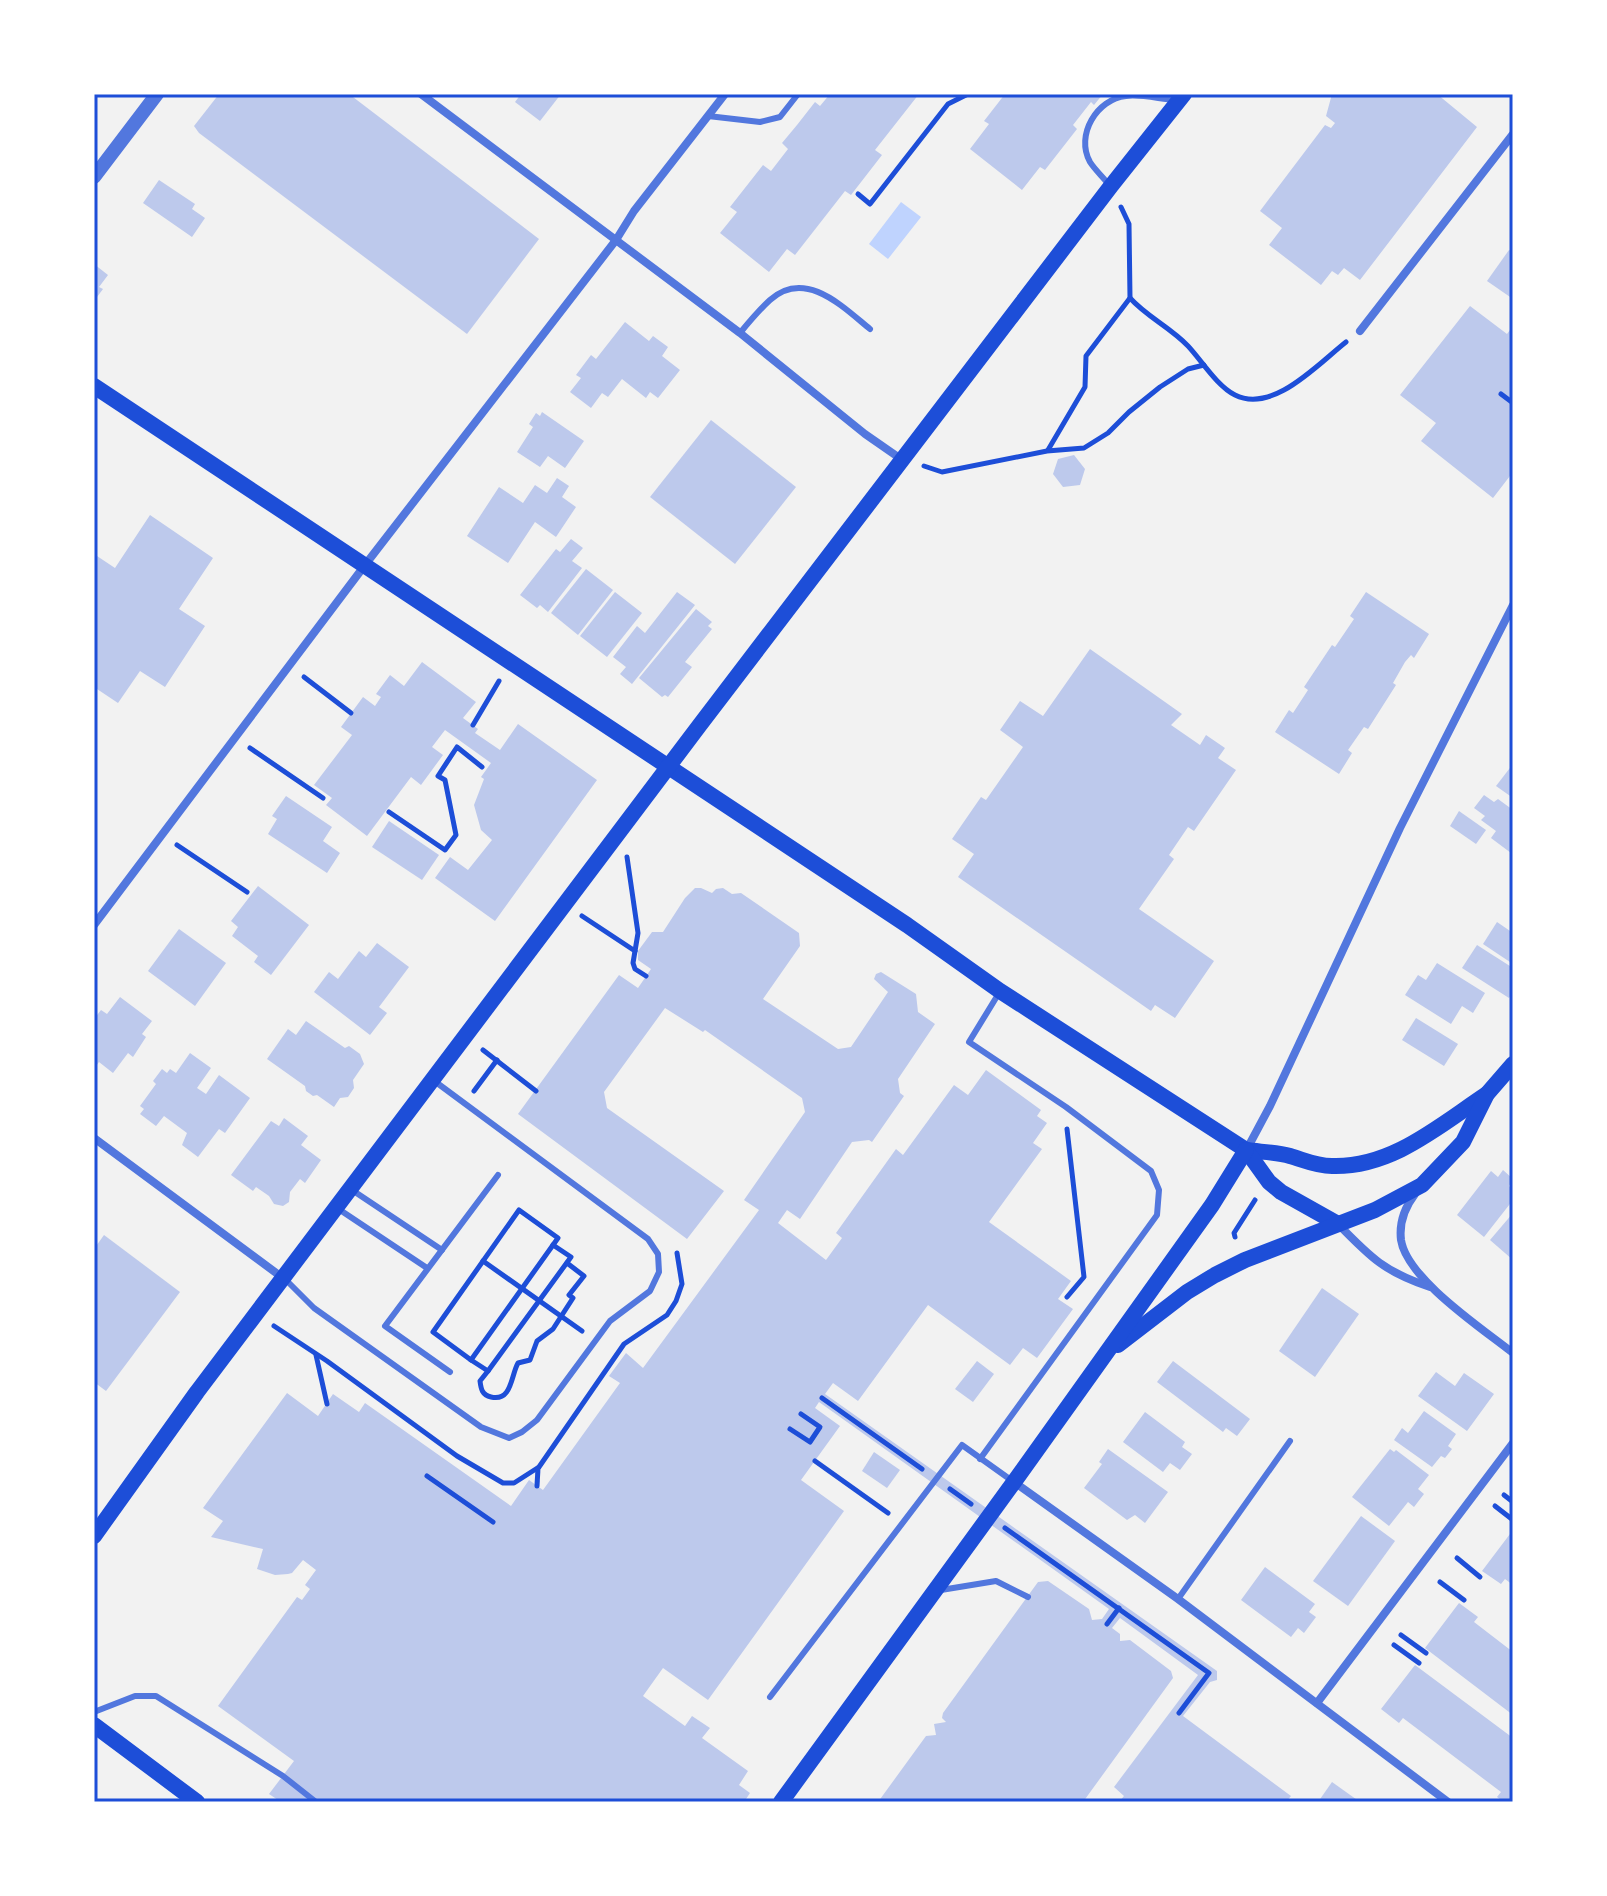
<svg xmlns="http://www.w3.org/2000/svg" width="1607" height="1896" viewBox="0 0 1607 1896" font-family="'Fira Sans Condensed',sans-serif">
<rect width="100%" height="100%" fill="#f2f2f2"/>
<path fill="#bfd3fe" d="M901 202 921 217 888 259 869 244Z"/>
<g fill="#bdc9ec">
<path d="M219 94H349L539 239 467 334 199 133 194 126Z"/>
<path d="M521 94H561L540 121 515 102Z"/>
<path d="M830 94H919L875 150 882 155 851 195 845 191 795 255 787 249 769 272 720 233 737 212 730 207 763 165 771 171 788 149 782 143 797 125 815 102 820 106Z"/>
<path d="M1005 94H1103L1094 105 1091 102 1073 125 1077 129 1045 170 1040 167 1022 190 970 149 989 124 984 121Z"/>
<path d="M1332 94H1437L1477 127 1360 280 1344 268 1338 275 1332 271 1321 285 1269 245 1282 228 1260 211 1325 125 1331 128 1335 123 1326 116Z"/>
<path d="M159 180 195 204 192 209 205 218 192 237 143 203Z"/>
<path d="M1509 250 1513 252V299L1487 281Z"/>
<path d="M94 264 108 275 99 287 103 289 94 301Z"/>
<path d="M1470 306 1507 334 1513 326V472L1493 498 1421 441 1436 423 1400 395Z"/>
<path d="M625 322 649 341 653 336 668 347 662 356 680 370 658 398 650 392 646 398 622 379 608 397 602 393 591 408 570 392 581 378 576 375 591 355 596 359Z"/>
<path d="M542 412 584 441 565 468 548 456 540 467 517 452 533 427 529 424 536 413 540 416Z"/>
<path d="M711 420 796 487 735 564 650 497Z"/>
<path d="M1074 455 1085 469 1080 485 1063 487 1053 474 1058 459Z"/>
<path d="M557 478 569 486 562 497 576 507 556 537 535 522 508 563 467 536 499 487 523 503 535 485 547 493Z"/>
<path d="M150 515 213 558 179 609 205 626 165 687 140 671 118 703 94 687V554L115 568Z"/>
<path d="M571 539 583 548 572 561 582 568 548 612 540 605 537 608 520 595 556 549 560 552Z"/>
<path d="M586 569 613 590 578 635 551 613Z"/>
<path d="M615 592 642 613 607 657 580 636Z"/>
<path d="M677 592 695 605 632 684 620 674 626 667 613 657 637 626 645 633Z"/>
<path d="M1366 592 1429 634 1414 658 1411 655 1405 662 1393 683 1396 685 1368 729 1364 727 1348 750 1352 753 1339 774 1275 732 1289 710 1293 713 1308 690 1304 687 1332 645 1335 647 1354 619 1350 616Z"/>
<path d="M696 609 712 622 708 626 712 629 685 662 692 667 668 697 665 695 662 697 639 678Z"/>
<path d="M1090 649 1182 714 1171 725 1200 745 1206 735 1225 748 1218 758 1236 770 1194 831 1188 827 1169 855 1174 859 1139 909 1214 961 1175 1018 1155 1005 1151 1011 958 877 974 854 952 839 981 797 986 800 1023 747 1000 730 1020 701 1043 716Z"/>
<path d="M422 662 476 702 463 718 478 729 475 733 500 750 518 724 597 780 495 921 435 878 450 857 468 870 492 840 481 830 474 805 484 779 481 777 491 763 445 730 432 747 443 755 421 785 411 777 367 836 326 805 332 798 314 785 352 735 341 727 363 697 375 706 381 697 376 694 390 675 404 686Z"/>
<path d="M1513 764V798L1496 786Z"/>
<path d="M1484 795 1494 802 1498 799 1513 810V850L1511 853 1491 838 1496 831 1481 820 1485 816 1474 808Z"/>
<path d="M286 796 332 827 323 841 340 853 327 873 268 834 277 819 272 816Z"/>
<path d="M1459 811 1486 830 1476 844 1450 826Z"/>
<path d="M389 821 439 855 422 880 372 847Z"/>
<path d="M258 886 309 925 271 975 254 962 258 956 232 936 238 927 231 921Z"/>
<path d="M695 888H701L712 893 716 889 723 888 732 894 741 893 799 933 800 946 763 999 838 1049 851 1047 888 992 874 979 876 974 881 972 916 994 918 1012 935 1024 898 1079 900 1093 904 1096 872 1142 869 1140 852 1142 800 1219 787 1210 778 1223 826 1260 842 1238 836 1233 896 1149 903 1155 954 1085 968 1095 986 1070 1041 1110 1037 1116 1047 1123 1033 1143 1042 1149 989 1222 1071 1281 1058 1299 1073 1309 1037 1358 1023 1348 1010 1365 928 1305 858 1401 833 1383 825 1394 1217 1671V1680L1210 1682 1183 1716 1291 1796 1286 1802H1119L1124 1796 1114 1787 1198 1675 1120 1618 1112 1628 1120 1634V1641L1130 1640 1171 1671 1173 1678 1083 1802H878L926 1736 936 1735 934 1724 946 1722 942 1718 943 1713 1038 1582 1048 1581 1089 1609 1092 1620 1102 1619 1109 1609 819 1402 815 1408 840 1426 801 1480 844 1511 708 1700 663 1668 643 1696 685 1726 692 1716 710 1728 702 1738 748 1771 739 1785 750 1793 744 1802H281L269 1794 294 1761 218 1706 297 1597 302 1600 310 1589 305 1585 316 1570 303 1560 292 1573 288 1574 275 1575 257 1569 263 1549 211 1537 223 1521 203 1508 287 1393 318 1416 333 1394 359 1412 365 1403 511 1506 529 1480 543 1490 620 1383 609 1376 626 1353 643 1368 759 1210 744 1200 805 1112 802 1098 705 1030 703 1032 665 1008 604 1092 607 1108 724 1191 687 1239 518 1114 619 975 638 988 651 969 638 960V951L652 932H663L685 898Z"/>
<path d="M1497 922 1513 933V964L1483 944Z"/>
<path d="M179 929 226 963 195 1006 148 971Z"/>
<path d="M377 943 409 967 379 1007 387 1013 370 1035 314 992 329 972 338 979 359 951 366 957Z"/>
<path d="M1477 945 1513 968V992L1509 998 1462 968Z"/>
<path d="M1437 963 1485 993 1473 1013 1462 1006 1451 1024 1405 995 1418 975 1426 980Z"/>
<path d="M120 997 152 1021 142 1034 146 1037 133 1057 128 1053 113 1073 99 1062 94 1069V1019L101 1010 107 1014Z"/>
<path d="M1416 1018 1458 1044 1444 1066 1402 1040Z"/>
<path d="M306 1021 345 1048 349 1046 360 1054 364 1064 353 1080 354 1088 348 1097 340 1098 334 1107 317 1095 313 1096 306 1091 305 1086 267 1059 288 1029 296 1035Z"/>
<path d="M190 1053 211 1068 197 1088 206 1094 219 1075 250 1098 225 1133 219 1129 198 1157 182 1145 187 1133 164 1116 156 1126 140 1114 144 1109 140 1106 156 1084 153 1081 162 1069 167 1073 170 1069 176 1073Z"/>
<path d="M284 1118 308 1136 301 1145 321 1160 305 1183 300 1179 290 1192 289 1202 283 1206 274 1204 269 1196 256 1187 253 1191 231 1175 271 1121 279 1126Z"/>
<path d="M1503 1170 1513 1179 1509 1186 1513 1190V1200L1484 1237 1457 1215 1491 1171 1498 1177Z"/>
<path d="M1513 1213V1260L1490 1240Z"/>
<path d="M104 1235 180 1292 106 1391 94 1382V1249Z"/>
<path d="M1322 1288 1359 1314 1315 1377 1279 1351Z"/>
<path d="M977 1361 994 1374 973 1402 955 1389Z"/>
<path d="M1173 1361 1250 1419 1237 1436 1226 1428 1223 1432 1157 1382Z"/>
<path d="M1436 1372 1455 1386 1464 1373 1494 1394 1467 1431 1418 1396Z"/>
<path d="M1424 1411 1456 1434 1448 1446 1452 1449 1445 1458 1441 1456 1432 1467 1394 1440 1402 1428 1408 1433Z"/>
<path d="M1145 1412 1185 1442 1182 1447 1192 1454 1180 1470 1170 1463 1163 1472 1123 1442Z"/>
<path d="M1108 1449 1168 1492 1145 1523 1135 1515 1127 1520 1084 1488 1102 1464 1099 1462Z"/>
<path d="M1390 1449 1394 1452 1396 1450 1429 1475 1418 1489 1424 1494 1414 1507 1408 1502 1389 1526 1352 1497Z"/>
<path d="M874 1452 900 1470 887 1488 862 1471Z"/>
<path d="M1361 1516 1395 1541 1348 1606 1313 1581Z"/>
<path d="M1513 1530V1585L1505 1579 1501 1584 1482 1571Z"/>
<path d="M1265 1567 1315 1604 1309 1612 1316 1617 1304 1633 1298 1628 1291 1637 1241 1600Z"/>
<path d="M1459 1603 1478 1617 1474 1622 1513 1652V1715L1425 1648Z"/>
<path d="M1415 1665 1513 1738V1802H1504L1497 1797 1501 1792 1403 1718 1399 1723 1381 1709Z"/>
<path d="M1332 1782 1360 1802H1318Z"/>
</g>
<g fill="none" stroke-linecap="round" stroke-linejoin="round">
<g stroke="#1d4ed8" stroke-width="5">
<path d="M858 194 870 204 948 104 968 94"/>
<path d="M1130 298C1147 317 1170 327 1188 346 1202 361 1217 386 1235 395 1273 414 1318 364 1346 342"/>
<path d="M1501 394 1513 403"/>
<path d="M1048 450 1085 387 1086 356 1130 298 1129 224 1121 207"/>
<path d="M924 466 942 472 1047 451 1084 448 1108 433 1129 412 1160 387 1188 369 1204 365"/>
<path d="M304 677 351 713"/>
<path d="M473 725 499 681"/>
<path d="M250 748 323 798"/>
<path d="M389 812 445 850 456 835 445 780 438 776 457 747 482 767"/>
<path d="M177 845 247 892"/>
<path d="M627 857 638 933 633 963 635 969 646 976"/>
<path d="M582 916 635 951"/>
<path d="M483 1050 536 1091"/>
<path d="M474 1091 497 1060"/>
<path d="M1067 1129 1084 1277 1067 1297"/>
<path d="M519 1210 558 1238 471 1360 433 1332Z"/>
<path d="M1235 1237 1234 1233 1255 1200"/>
<path d="M483 1261 582 1331"/>
<path d="M274 1326 327 1361 457 1456 503 1483H514L539 1467 624 1344 667 1315 676 1301 682 1284 677 1253"/>
<path d="M316 1355 327 1404"/>
<path d="M471 1360 488 1371 571 1257 553 1245"/>
<path d="M488 1371 480 1381C481 1389 482 1395 491 1397 512 1402 511 1375 518 1363L530 1360 537 1341 553 1329 573 1298 569 1295 584 1276 567 1263"/>
<path d="M822 1398 922 1469"/>
<path d="M790 1429 810 1442 820 1427 801 1414"/>
<path d="M815 1461 888 1513"/>
<path d="M427 1476 493 1522"/>
<path d="M537 1486 538 1468"/>
<path d="M950 1489 971 1504"/>
<path d="M1504 1495 1513 1502"/>
<path d="M1495 1506 1513 1520"/>
<path d="M1005 1528 1209 1673 1179 1713"/>
<path d="M1457 1558 1480 1577"/>
<path d="M1440 1582 1464 1600"/>
<path d="M1107 1624 1119 1608"/>
<path d="M1401 1635 1426 1653"/>
<path d="M1394 1645 1419 1663"/>
</g>
<g stroke="#5277de" stroke-width="6">
<path d="M708 116 760 122 780 117 798 94"/>
<path d="M1110 186C1104 178 1095 170 1090 162 1075 135 1097 99 1126 96 1141 94 1160 99 1175 100"/>
<path d="M740 333C749 322 759 310 770 300 805 268 843 307 870 329"/>
<path d="M352 1190 442 1250"/>
<path d="M337 1208 427 1268"/>
<path d="M284 1278 314 1308 481 1427 509 1438 522 1432 537 1420 610 1321 650 1291 659 1272 658 1254 648 1239 433 1080"/>
<path d="M450 1372 385 1326 498 1175"/>
<path d="M980 1459 1157 1215 1159 1190 1151 1171 1066 1107 969 1042 999 993"/>
<path d="M941 1590 996 1581 1028 1597"/>
<path d="M1178 1599 1290 1441"/>
<path d="M770 1697 962 1445 1011 1480"/>
<path d="M94 1712 135 1696H156L283 1776 316 1802"/>
</g>
<g stroke="#5277de" stroke-width="8">
<path d="M421 94 740 333 865 434 901 459"/>
<path d="M1360 331 1513 134"/>
<path d="M94 925 365 565 616 240 634 211 725 94"/>
<path d="M94 1138 283 1278"/>
<path d="M1247 1149 1270 1106 1400 828 1513 605"/>
<path d="M1415 1194C1405 1207 1399 1223 1401 1240 1407 1279 1483 1329 1513 1353"/>
<path d="M1338 1224C1371 1258 1385 1272 1430 1287"/>
<path d="M1014 1482 1178 1599 1448 1802"/>
<path d="M1317 1703 1513 1443"/>
</g>
<path stroke="#5277de" stroke-width="14" d="M94 177 157 94"/>
<g stroke="#1d4ed8" stroke-width="16">
<path d="M94 386 907 925 1000 991 1246 1150C1260 1152 1276 1152 1290 1156 1304 1160 1316 1166 1332 1166 1392 1168 1440 1125 1487 1094"/>
<path d="M1246 1150 1269 1182 1281 1192 1338 1224"/>
<path d="M1118 1345 1187 1292 1215 1275 1245 1260 1375 1210 1422 1185 1463 1142 1487 1094 1513 1064"/>
<path d="M94 1536 197 1392 699 726 1111 186 1184 94"/>
<path d="M94 1725 197 1802"/>
<path d="M781 1802 1014 1482 1212 1205 1246 1150"/>
</g>
</g>
<rect width="1607" height="1896" fill="none" stroke="#ffffff" stroke-width="192"/>
<rect x="96" y="96" width="1415" height="1704" fill="none" stroke="#1d4ed8" stroke-width="3"/>
</svg>
